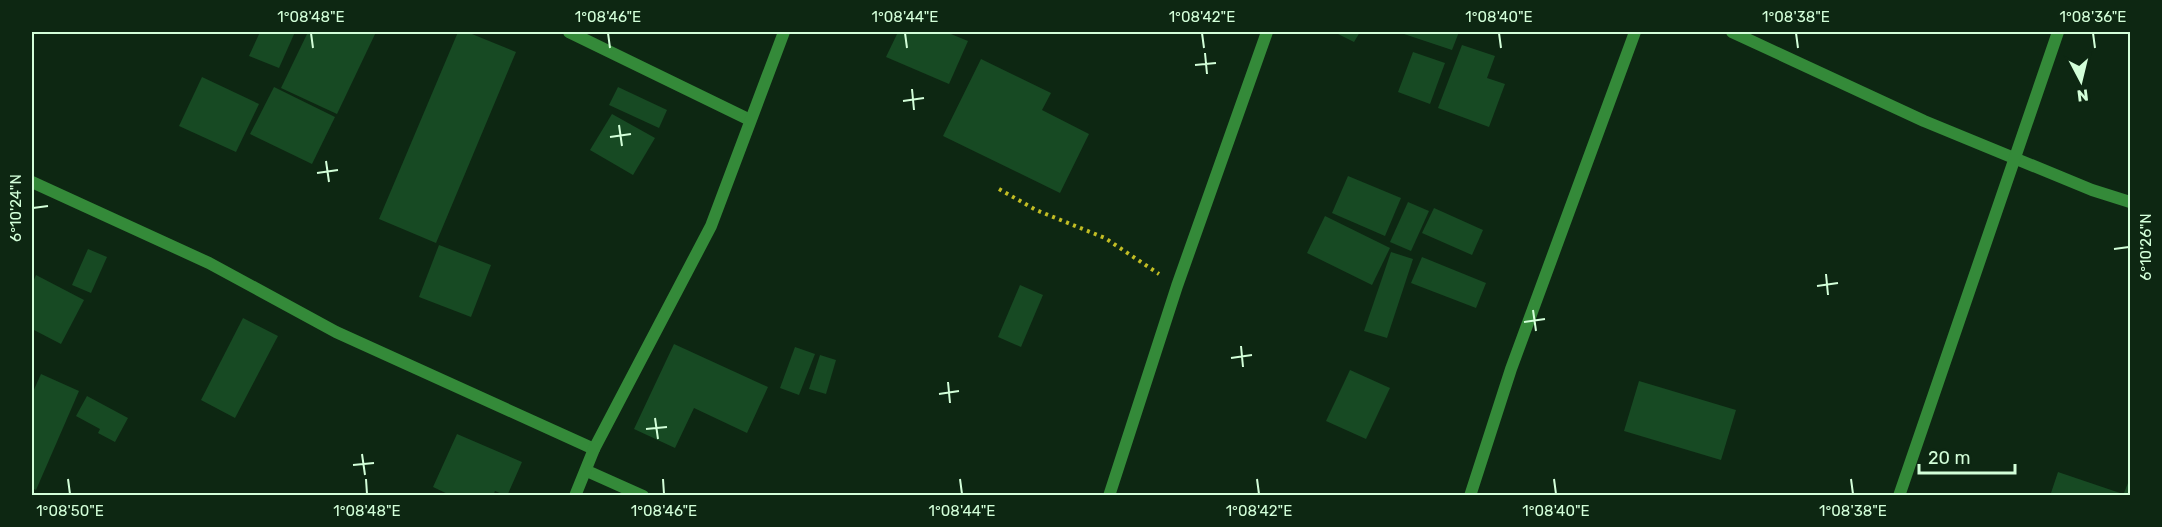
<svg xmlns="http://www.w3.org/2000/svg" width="2162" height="527" viewBox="0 0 2162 527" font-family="Rubik,sans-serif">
<rect width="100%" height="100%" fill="#0d2712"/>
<g fill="#174a23">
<path d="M260 32H295L279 68 249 56Z"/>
<path d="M308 32H376L337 114 281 88Z"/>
<path d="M458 32H467L516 52 436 243 379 219Z"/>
<path d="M898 32H946L968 41 949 84 886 57Z"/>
<path d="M1334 32H1360L1354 42Z"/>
<path d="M1398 32H1459L1452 50Z"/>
<path d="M1462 45 1495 56 1487 78 1505 84 1489 127 1438 108Z"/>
<path d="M1413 52 1445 63 1430 104 1398 92Z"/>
<path d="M981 59 1051 93 1042 110 1089 134 1060 193 943 136Z"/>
<path d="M202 77 259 104 236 152 179 126Z"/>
<path d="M274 87 335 117 312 164 250 134Z"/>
<path d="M618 87 667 110 659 128 609 105Z"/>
<path d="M612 114 655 138 633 175 590 150Z"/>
<path d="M1348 176 1401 198 1385 236 1332 213Z"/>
<path d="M1408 202 1429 211 1411 251 1390 242Z"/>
<path d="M1434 208 1483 230 1472 255 1422 233Z"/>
<path d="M1325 216 1390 248 1372 285 1307 253Z"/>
<path d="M439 245 491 265 471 317 419 297Z"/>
<path d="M88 249 107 257 91 293 72 285Z"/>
<path d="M1391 252 1413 259 1387 338 1364 331Z"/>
<path d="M1422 257 1486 283 1476 308 1411 283Z"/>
<path d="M36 275 84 300 61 344 32 329V284Z"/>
<path d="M1020 285 1043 295 1021 347 998 337Z"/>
<path d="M243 318 278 336 235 418 201 400Z"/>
<path d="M674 344 768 387 747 433 694 408 675 448 634 429Z"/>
<path d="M795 347 815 354 799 395 780 388Z"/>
<path d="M820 355 836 360 826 394 809 389Z"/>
<path d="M1350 370 1390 388 1366 439 1326 421Z"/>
<path d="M41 374 79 391 36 490 32 488V394Z"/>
<path d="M1639 381 1736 410 1721 460 1624 431Z"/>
<path d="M87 396 128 418 115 442 98 433 100 429 76 416Z"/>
<path d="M457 434 522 462 507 496 495 491 493 496H452L433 487Z"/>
<path d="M2058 472 2120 493 2119 496H2050Z"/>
<path d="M2130 478V495L2124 493Z"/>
</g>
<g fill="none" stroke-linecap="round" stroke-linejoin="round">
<path stroke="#c2bd24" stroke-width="4" stroke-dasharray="3 4.5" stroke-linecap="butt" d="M999 189 1036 210 1105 238 1159 274"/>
<g stroke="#348a39" stroke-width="12">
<path d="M569 32 750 120"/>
<path d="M1732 32 1924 121 2092 190 2130 202"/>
<path d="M32 182 209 263 336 332 594 449"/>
<path d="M587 471 643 496"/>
<path d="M575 496 594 449 711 226 784 32"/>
<path d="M1109 496 1177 286 1267 32"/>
<path d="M1470 496 1511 369 1635 32"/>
<path d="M1899 496 2058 32"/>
</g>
</g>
<path fill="none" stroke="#d3ffd9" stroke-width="2" d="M311 33 313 48M608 33 610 48M905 33 907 48M1202 33 1204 48M1499 33 1501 48M1796 33 1798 48M2093 33 2095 48M1205 53 1207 74M1195 65 1216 63M912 89 914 110M903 101 924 98M619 125 622 146M610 137 631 134M326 161 329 182M317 173 338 170M33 208 48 206M2114 249 2129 247M1826 274 1828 295M1817 286 1838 283M1533 310 1536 331M1524 322 1545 319M1241 346 1243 367M1231 358 1252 355M948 382 950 403M939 394 959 391M655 418 658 439M646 429 667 427M362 454 365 475M353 465 374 463M68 479 70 494M366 479 367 494M663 479 664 494M960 479 962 494M1257 479 1259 494M1554 479 1556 494M1851 479 1853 494"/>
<rect width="2162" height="527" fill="none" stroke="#0d2712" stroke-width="66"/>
<g transform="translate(2081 81) rotate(173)" stroke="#0d2712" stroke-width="4.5" paint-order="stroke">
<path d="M0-4.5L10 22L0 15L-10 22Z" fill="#d3ffd9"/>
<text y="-9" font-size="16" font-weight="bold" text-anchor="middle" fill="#d3ffd9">N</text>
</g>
<path d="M1919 464v9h96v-9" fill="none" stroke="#d3ffd9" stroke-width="3"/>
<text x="1928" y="464" font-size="18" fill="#d3ffd9" stroke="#0d2712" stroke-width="4.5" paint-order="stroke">20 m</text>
<rect x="33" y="33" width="2096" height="461" fill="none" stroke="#d3ffd9" stroke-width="2"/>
<g font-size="15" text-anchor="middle" fill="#d3ffd9">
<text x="311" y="22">1°08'48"E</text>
<text x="608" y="22">1°08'46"E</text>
<text x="905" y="22">1°08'44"E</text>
<text x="1202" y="22">1°08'42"E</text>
<text x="1499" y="22">1°08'40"E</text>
<text x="1796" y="22">1°08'38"E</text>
<text x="2093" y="22">1°08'36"E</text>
<text transform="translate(16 208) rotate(-90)" y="5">6°10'24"N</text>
<text transform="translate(2146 247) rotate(-90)" y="5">6°10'26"N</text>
<text x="70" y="516">1°08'50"E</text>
<text x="367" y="516">1°08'48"E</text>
<text x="664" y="516">1°08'46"E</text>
<text x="962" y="516">1°08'44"E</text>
<text x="1259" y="516">1°08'42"E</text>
<text x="1556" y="516">1°08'40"E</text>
<text x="1853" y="516">1°08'38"E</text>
</g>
</svg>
